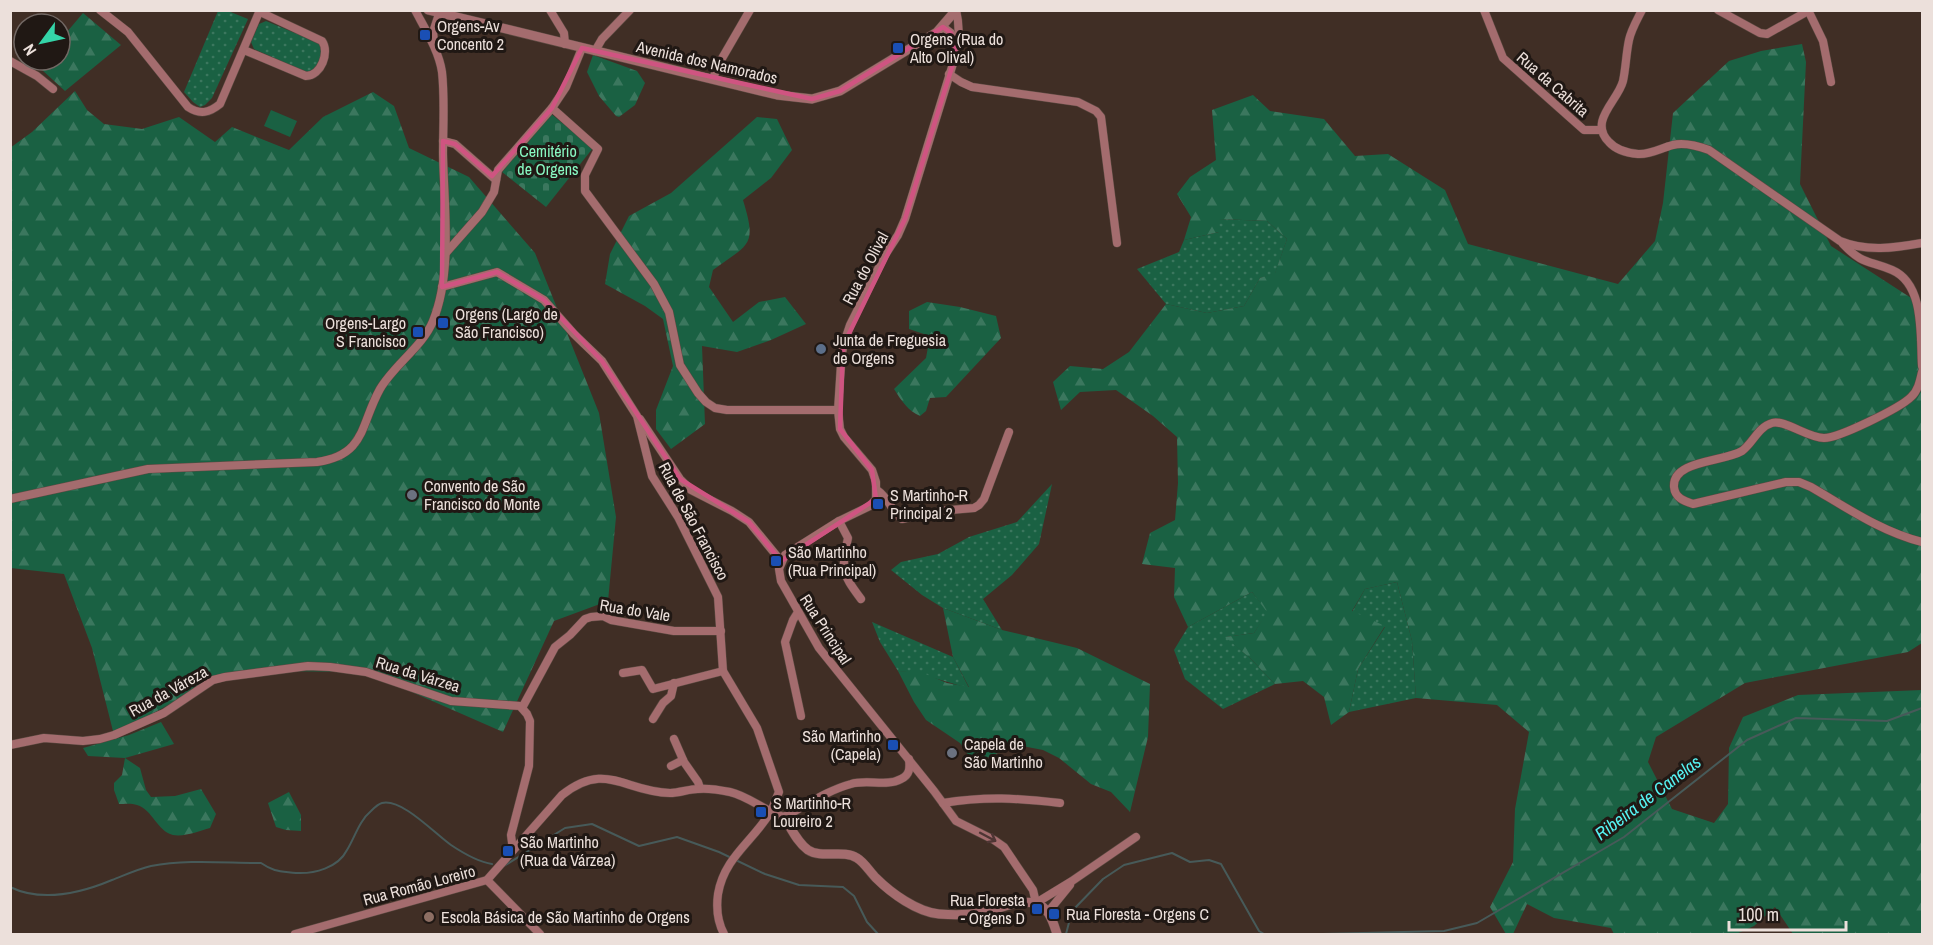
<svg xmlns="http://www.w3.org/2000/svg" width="1933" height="945" viewBox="0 0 1933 945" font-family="'Archivo Narrow',sans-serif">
<defs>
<pattern id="grass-dots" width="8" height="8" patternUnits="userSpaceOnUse" patternTransform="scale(1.5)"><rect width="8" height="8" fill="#1a6143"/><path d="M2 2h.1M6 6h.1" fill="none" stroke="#3b775e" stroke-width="1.8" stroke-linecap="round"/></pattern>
<pattern id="forest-firs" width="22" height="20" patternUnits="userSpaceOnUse" patternTransform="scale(1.5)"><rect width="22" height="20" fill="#1a6143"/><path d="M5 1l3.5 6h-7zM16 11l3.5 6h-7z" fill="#3b775e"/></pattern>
<pattern id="cemetery-stones" width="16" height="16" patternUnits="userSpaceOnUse" patternTransform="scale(1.5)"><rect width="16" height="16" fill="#1a6143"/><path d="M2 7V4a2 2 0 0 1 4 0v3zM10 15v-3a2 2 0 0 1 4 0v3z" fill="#3b775e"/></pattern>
</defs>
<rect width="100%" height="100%" fill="#402e25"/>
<g fill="url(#grass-dots)">
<path d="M218 11H228L248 19 212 98 205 105 200 107 193 102 184 92Z"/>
<path d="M266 21 319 43 323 51 315 70 308 73 254 49 251 42 259 24Z"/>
<path d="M1219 219 1267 221 1287 239 1275 274 1260 278 1244 306 1207 313 1166 304 1137 269 1179 252 1184 240 1219 232Z"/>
<path d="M1052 484 1039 544 1012 575 983 599 1002 630 943 608 922 595 891 570 901 562 938 554 969 537 1017 522Z"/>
<path d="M1397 582 1412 641 1416 698 1349 712 1358 669 1385 627 1352 612 1365 589Z"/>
<path d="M1252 592 1268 612 1254 633 1226 637 1250 658 1275 684 1223 709 1185 679 1174 650 1188 627Z"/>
<path d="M872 622 953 657 969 688C945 682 923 673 898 671L880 642Z"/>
</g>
<g fill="url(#forest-firs)">
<path d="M83 13 121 45 65 91 41 69 49 60H60V49L64 44 61 39Z"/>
<path d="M1802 44 1806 62 1800 184 1831 246 1922 305V643L1908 652 1745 683 1656 737 1648 762 1672 809 1714 823 1728 804 1729 748 1743 717 1798 695 1922 690V934H1793L1775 907 1754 926 1736 934H1614L1611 928 1554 918 1527 904 1513 934H1506L1490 907 1513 862 1515 809 1529 732 1497 705 1416 698 1412 641 1397 582 1365 589 1352 611 1385 626 1358 669 1349 712 1331 725 1324 697 1303 681 1275 684 1250 658 1225 637 1254 633 1267 612 1252 592 1188 627 1174 597 1175 568 1142 564 1150 533 1175 520 1178 483 1177 437 1153 416 1116 390 1080 392 1061 410 1053 382 1070 366 1103 369 1129 352 1166 304 1207 313 1244 306 1260 278 1275 273 1287 239 1267 221 1219 219V232L1184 240 1191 217 1177 194 1190 177 1216 160 1212 110 1253 95 1270 111 1324 119 1355 156 1388 154 1445 190 1468 244 1618 284 1655 241 1663 203 1673 113 1729 61 1761 51Z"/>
<path d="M593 55 637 71 645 83 635 105 619 117 616 116 599 96 587 72Z"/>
<path d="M75 91 87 110 104 124 142 129 179 117 215 142 232 127 289 150 323 117 373 92 394 106 409 148 469 177 535 253 599 413 616 517 608 601 554 621 503 732 366 672 269 671 213 680 114 735 92 648 64 574 11 568 10 148 32 132Z"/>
<path d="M757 117 777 119 792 150 771 178 743 200C757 246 750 243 713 270L709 287 733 322 759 302 785 297 806 324 771 340 737 352 702 346 705 424 671 449 656 429V410L673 366 663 319 645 306 605 284 610 254 629 216 671 193Z"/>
<path d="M927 302 960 307 996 316 1001 338 946 397 930 398 926 411 920 416C908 411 901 400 894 389L926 358 930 336 909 329V311Z"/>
<path d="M943 608 1002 630 1077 648 1150 684 1148 737 1130 812 1111 792 1091 784 1059 758 1043 750 1017 745 974 763 960 743 926 720 914 702 898 671 921 672 947 683 969 687 953 657Z"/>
<path d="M161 722 174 744 125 758 140 768 146 790 151 797 175 796 201 789 216 814 210 828C199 831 185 837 173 835 157 831 153 810 137 805 132 803 124 804 119 804L114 790V783L122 775 125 758 88 756 83 748 129 735Z"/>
<path d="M289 792 301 815V831L286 830 276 827 268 803Z"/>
</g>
<path fill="url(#cemetery-stones)" d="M550 113 593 148 546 207 502 172Z"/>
<path fill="#1a6143" d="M271 110 297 121 290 137 264 126Z"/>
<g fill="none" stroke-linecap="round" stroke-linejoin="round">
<g stroke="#475a59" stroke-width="2">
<path d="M504 866 565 828 592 824 639 846 677 837 719 852 765 874 799 885 843 887 854 896 867 922 878 934"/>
<path d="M10 887C43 903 81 893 112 880 125 875 138 869 151 866 187 859 225 863 261 863 274 872 280 871 296 873 314 874 338 868 347 850 355 837 359 821 371 811 374 808 378 804 382 803 402 798 435 834 451 845 463 853 478 862 492 864"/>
<path d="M1066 934 1072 911 1103 879 1124 865 1172 853 1190 862 1209 860 1221 864 1259 931 1264 934"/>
<path d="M1322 934 1444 931 1477 923 1624 837 1747 740 1796 718 1887 721 1922 708"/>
</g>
<g stroke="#5c4a42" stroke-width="9">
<g id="minor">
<path d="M100 10 128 32 188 107C200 115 209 113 220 104L260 10"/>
<path d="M550 10 564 33 565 44"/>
<path d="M956 10C960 27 959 38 956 54L905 219 898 235 885 255 850 325 843 346 841 364 838 410 840 429 844 437 872 470 876 482V499L870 506 839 521 785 555 779 569 781 581 819 648 934 791 956 821 994 840 1004 847 1033 890 1036 903 1072 881 1136 837"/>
<path d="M1484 10 1503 58 1584 130H1601"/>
<path d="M1642 10C1637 20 1631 30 1629 40 1626 54 1626 67 1623 81 1618 101 1588 121 1609 142 1616 150 1627 153 1638 154 1650 155 1661 148 1673 145 1685 142 1698 146 1709 150L1840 241C1867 252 1894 248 1922 243"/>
<path d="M1718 10 1760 33 1767 34 1808 11"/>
<path d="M1808 10 1823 41 1831 82"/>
<path d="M943 27 951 33 955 49"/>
<path d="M434 42 433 32 439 14"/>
<path d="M244 50 306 76C321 76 330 52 322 41L260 12"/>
<path d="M595 51 602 39 630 10"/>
<path d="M10 61 37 76 53 89"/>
<path d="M949 74 961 82 972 87 1078 102 1096 111 1101 117 1117 243"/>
<path d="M713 79 717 67 750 10"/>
<path d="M552 108 598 149 585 175V191L654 284 669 312 680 365 698 393 706 402 715 408 727 410H838"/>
<path d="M443 141 455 144 496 180"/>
<path d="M1843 244C1863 265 1868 260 1892 270 1925 284 1920 336 1922 366"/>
<path d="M445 254 482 212 494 192 498 170 552 108 566 87 582 48"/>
<path d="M442 287 497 272 544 300 574 334 602 361 637 416 652 476 678 517 718 597 723 671 757 728 779 792C776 798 774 806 770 813 752 842 724 858 718 894 716 909 717 921 724 934"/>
<path d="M1922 372C1920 381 1918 391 1911 397 1900 408 1839 438 1824 438 1808 438 1784 419 1772 423 1758 427 1753 443 1742 451 1724 462 1672 460 1674 487 1675 498 1684 501 1693 504L1786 482H1799L1811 487C1847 508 1882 532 1922 542"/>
<path d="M640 419 680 479 691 490 732 511 749 522 781 561"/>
<path d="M877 490C889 498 891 511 902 519L939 511 974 508 979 505 984 499 1009 432"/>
<path d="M10 499 148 469 317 462C366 455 360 425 380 389 394 365 423 346 433 321 453 272 444 206 443 154 443 128 445 99 442 72 439 51 425 29 415 10"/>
<path d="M839 521 848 538C841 570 841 572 861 599"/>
<path d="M798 612 793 620 785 642 801 716"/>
<path d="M623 673 642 670 653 689 723 671"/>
<path d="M522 708 555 647 570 635 585 619 591 617 603 616 611 620 674 631H721"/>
<path d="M653 719 663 703 671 696 674 683"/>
<path d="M674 739 684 762 698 782 700 788"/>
<path d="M10 745 44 738 83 741 100 739 114 735 164 713 213 680 225 677 308 666 330 667 366 672 451 701 520 706 527 714 530 721 529 766 511 835 513 850"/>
<path d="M671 766 683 760"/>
<path d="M943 803C986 796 1017 798 1060 803"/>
<path d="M487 880 540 934"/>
<path d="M1048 912 1070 885"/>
<path d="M295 934 487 880 562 795C606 760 624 792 670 793 679 793 689 789 698 789 707 788 720 790 730 792 748 796 765 811 784 817 805 806 828 790 851 784 867 779 887 787 901 779 910 775 910 768 909 759"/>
</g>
</g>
<g stroke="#5c4a42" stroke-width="10">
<g id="tertiary">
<path d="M428 10 777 95 812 99 840 91 937 32 956 10"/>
<path d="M784 817C791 828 797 842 808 850 822 859 843 849 857 858 864 862 870 872 876 878 891 893 917 912 939 914 953 915 967 915 980 913 997 910 1018 899 1034 903 1049 906 1053 922 1057 934"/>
</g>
</g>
<use href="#minor" stroke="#a46c6e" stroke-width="8"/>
<use href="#tertiary" stroke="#a46c6e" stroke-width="9"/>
</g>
<defs><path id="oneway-shaft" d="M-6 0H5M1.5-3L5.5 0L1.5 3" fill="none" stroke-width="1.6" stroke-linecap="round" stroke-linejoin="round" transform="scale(1.5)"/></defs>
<use stroke="#4e3534" href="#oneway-shaft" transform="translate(988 837) rotate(28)"/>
<path fill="none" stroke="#cf5481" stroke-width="4.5" stroke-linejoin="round" d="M943 27 951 33 956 54 905 219 843 346 840 429 872 470 876 499 781 561 749 522 680 479 602 361 544 300 497 272 442 287 443 141 455 144 492 176 552 108 582 48 812 99 840 91Z"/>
<g fill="#1a4fb4" stroke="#201814" stroke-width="2">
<rect x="419" y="29" width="12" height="12" rx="3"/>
<rect x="892" y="42" width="12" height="12" rx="3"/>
<rect x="437" y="317" width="12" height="12" rx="3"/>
<rect x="412" y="326" width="12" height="12" rx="3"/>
<rect x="872" y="498" width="12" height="12" rx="3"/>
<rect x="770" y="555" width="12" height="12" rx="3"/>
<rect x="887" y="739" width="12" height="12" rx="3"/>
<rect x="755" y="806" width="12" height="12" rx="3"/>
<rect x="502" y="845" width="12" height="12" rx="3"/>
<rect x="1031" y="903" width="12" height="12" rx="3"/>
<rect x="1048" y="908" width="12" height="12" rx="3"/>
</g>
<circle fill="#5c6f8a" stroke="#201814" stroke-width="2" cx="821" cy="349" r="6"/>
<g fill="#6b7280" stroke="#201814" stroke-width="2">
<circle cx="412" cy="495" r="6"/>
<circle cx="952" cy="753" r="6"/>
</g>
<circle fill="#8d6e63" stroke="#201814" stroke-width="2" cx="429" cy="917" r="6"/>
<g text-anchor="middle" stroke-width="6" stroke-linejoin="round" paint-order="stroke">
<g font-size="16" fill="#ece0db" stroke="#201814" text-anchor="start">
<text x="437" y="32">Orgens-Av<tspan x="437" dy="18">Concento 2</tspan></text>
<text x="910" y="45">Orgens (Rua do<tspan x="910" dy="18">Alto Olival)</tspan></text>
<text x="455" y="320">Orgens (Largo de<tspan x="455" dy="18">São Francisco)</tspan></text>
<text x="406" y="329" text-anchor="end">Orgens-Largo<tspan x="406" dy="18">S Francisco</tspan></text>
<text x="833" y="346">Junta de Freguesia<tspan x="833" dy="18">de Orgens</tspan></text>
<text x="424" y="492">Convento de São<tspan x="424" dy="18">Francisco do Monte</tspan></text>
<text x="890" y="501">S Martinho-R<tspan x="890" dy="18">Principal 2</tspan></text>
<text x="788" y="558">São Martinho<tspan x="788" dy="18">(Rua Principal)</tspan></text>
<text x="881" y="742" text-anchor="end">São Martinho<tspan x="881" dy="18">(Capela)</tspan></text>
<text x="964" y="750">Capela de<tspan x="964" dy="18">São Martinho</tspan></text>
<text x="773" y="809">S Martinho-R<tspan x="773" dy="18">Loureiro 2</tspan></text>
<text x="520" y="848">São Martinho<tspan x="520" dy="18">(Rua da Várzea)</tspan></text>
<text x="1025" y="906" text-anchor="end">Rua Floresta<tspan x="1025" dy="18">- Orgens D</tspan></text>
<text x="1066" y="920">Rua Floresta - Orgens C</text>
<text x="441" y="923">Escola Básica de São Martinho de Orgens</text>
</g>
<g font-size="16" fill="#ece0db" stroke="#201814">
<text transform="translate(707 62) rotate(13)" y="6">Avenida dos Namorados</text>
<text transform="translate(1553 84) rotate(41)" y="6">Rua da Cabrita</text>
<text transform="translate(865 268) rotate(-62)" y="6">Rua do Olival</text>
<text transform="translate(694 521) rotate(62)" y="6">Rua de São Francisco</text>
<text transform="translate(635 610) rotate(9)" y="6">Rua do Vale</text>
<text transform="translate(826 629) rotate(57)" y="6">Rua Principal</text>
<text transform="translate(418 674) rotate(17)" y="6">Rua da Várzea</text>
<text transform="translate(168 691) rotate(-29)" y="6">Rua da Váreza</text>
<text transform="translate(419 885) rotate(-15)" y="6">Rua Romão Loreiro</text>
</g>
<g font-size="16" fill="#88f8c2" stroke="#201814">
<text x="548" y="157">Cemitério<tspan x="548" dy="18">de Orgens</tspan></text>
</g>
<g font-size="18" font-style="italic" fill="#56f3f3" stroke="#201814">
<text transform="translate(1648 798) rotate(-37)" y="6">Ribeira de Canelas</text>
</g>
</g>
<rect width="1933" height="945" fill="none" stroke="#ece0db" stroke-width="24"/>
<g transform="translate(42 42) rotate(237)"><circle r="28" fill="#201814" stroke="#726864" stroke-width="1.5"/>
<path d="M0-4.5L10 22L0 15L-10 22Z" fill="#34d4a8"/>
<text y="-9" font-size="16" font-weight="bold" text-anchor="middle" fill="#ece0db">N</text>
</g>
<path d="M1729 921v9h117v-9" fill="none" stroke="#ece0db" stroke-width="3"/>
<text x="1738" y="921" font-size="18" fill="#ece0db" stroke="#201814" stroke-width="4.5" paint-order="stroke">100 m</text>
</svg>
